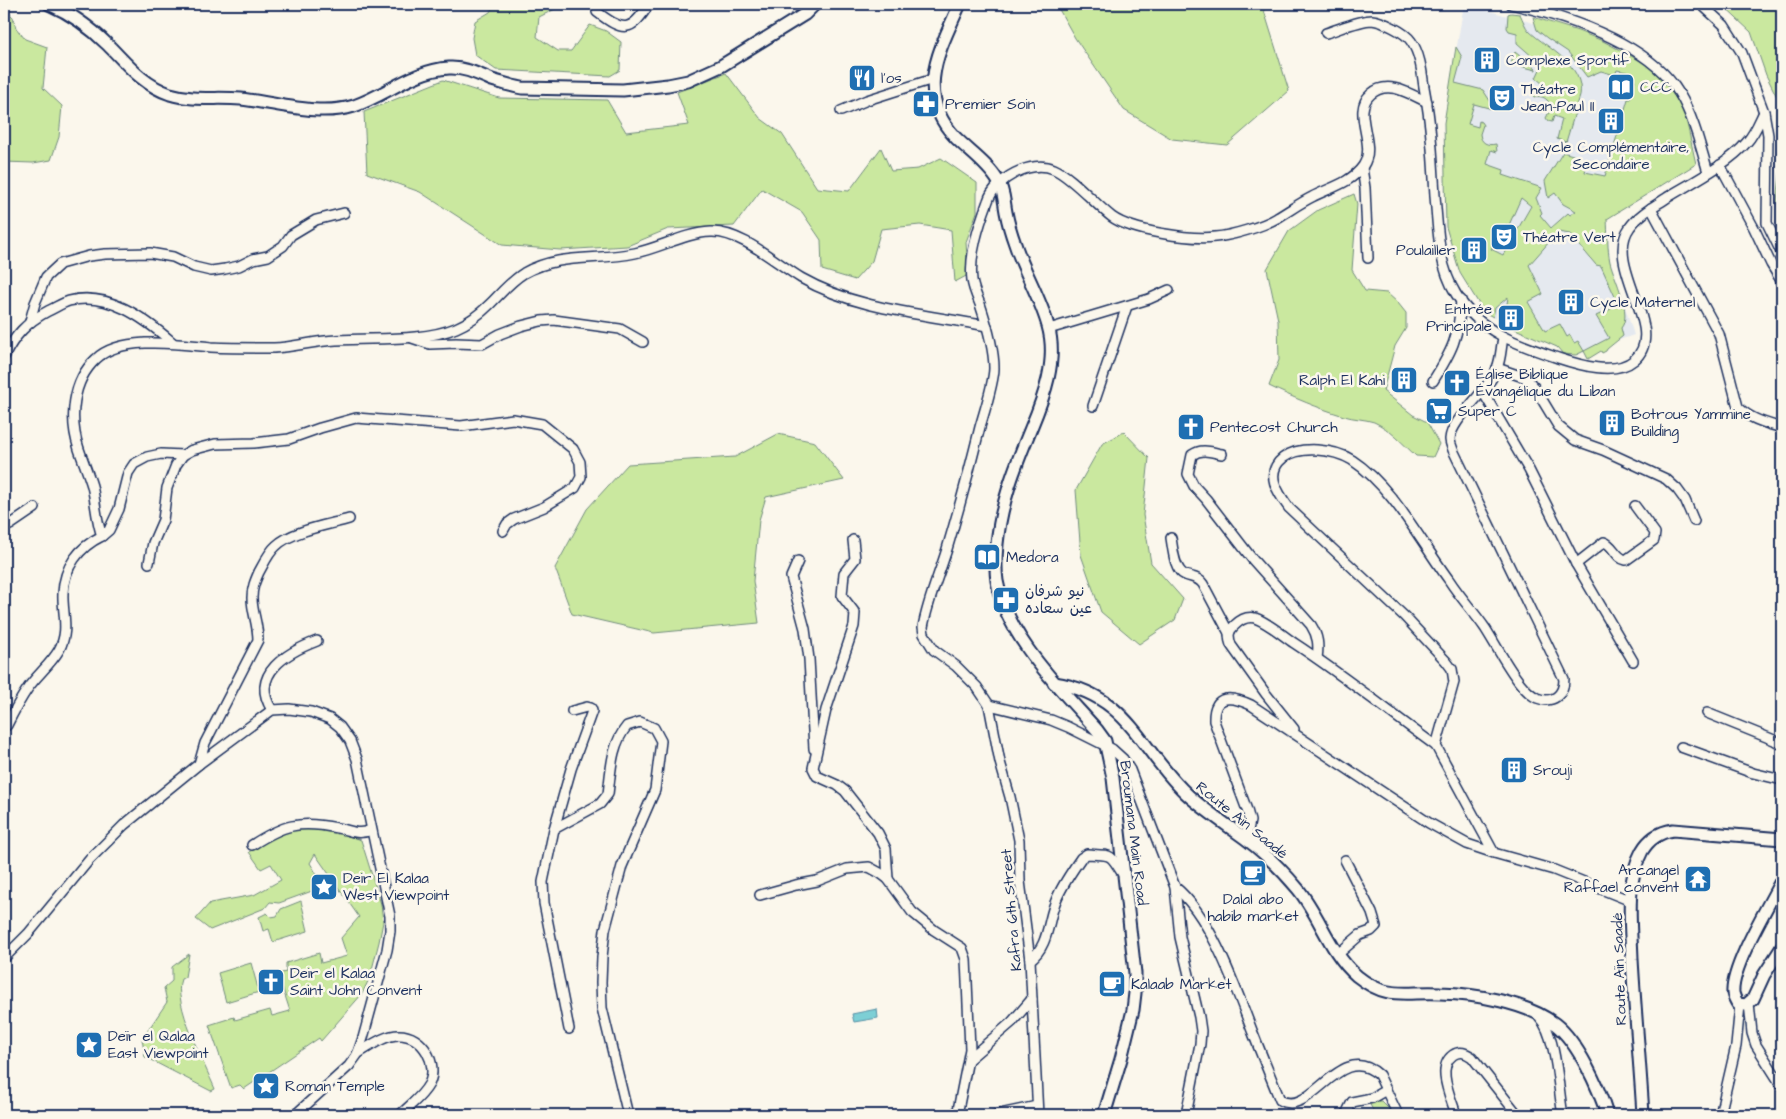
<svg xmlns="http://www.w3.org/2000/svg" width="1786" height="1119" viewBox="0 0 1786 1119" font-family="'Architects Daughter','Playpen Sans Arabic',sans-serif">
<rect width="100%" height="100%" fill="#fbf7ec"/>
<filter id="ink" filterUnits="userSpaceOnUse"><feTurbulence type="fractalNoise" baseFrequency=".02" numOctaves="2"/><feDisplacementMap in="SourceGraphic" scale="10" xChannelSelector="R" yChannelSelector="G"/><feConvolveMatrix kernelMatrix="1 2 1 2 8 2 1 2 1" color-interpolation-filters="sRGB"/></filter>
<g filter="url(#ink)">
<path fill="#e5e9ef" d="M1464 4 1577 35 1650 71 1696 164 1607 219 1610 260 1634 335 1576 355 1521 332 1484 312 1460 273 1446 227 1444 123Z"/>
<g fill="#cae89f" stroke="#728c7e" fill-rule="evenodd">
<path d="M494 4H565L539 17 537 37 558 51H571L590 25 606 31 621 42 620 70 610 76 496 70 475 55 472 38 475 21 490 12Z"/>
<path d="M1056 4H1262L1289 91 1227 145 1172 139 1124 110 1075 38Z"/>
<path d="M1721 4H1782V236L1777 201 1782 159V128L1778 99 1766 75 1751 32Z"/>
<path d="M4 8 13 17 16 28 25 39 47 47 43 88 62 106 59 137 51 160 33 163 4 162Z"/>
<path d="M1511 13 1520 14C1523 20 1525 27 1529 31 1548 49 1585 65 1580 96L1566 142 1557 139 1562 119 1554 116 1552 122 1548 121 1546 118 1551 108C1549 99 1543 95 1534 97L1532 95 1533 91 1540 93 1543 84 1536 78 1542 65 1517 43V33L1509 31 1507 28 1508 14Z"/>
<path d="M1533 17 1578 31 1603 41 1648 65 1662 79 1684 110 1696 164 1607 219C1608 233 1607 248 1610 262 1614 278 1633 314 1621 328L1623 336 1607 349 1606 351 1602 353 1601 351 1588 359 1584 351 1576 355 1563 354 1557 347 1513 328 1517 315 1506 311 1508 297 1495 308 1493 317 1484 312 1460 273 1446 227 1444 123 1456 47 1462 57 1455 83 1483 90 1496 110 1474 104 1468 124 1478 127 1479 121 1481 122 1483 125 1480 134C1481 143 1487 146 1496 144L1497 152 1491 150 1487 164 1504 170 1503 175 1542 188 1536 198 1542 213 1540 215 1551 228 1568 213 1570 215 1576 211 1563 204 1555 193 1548 198 1545 181 1563 152 1576 156 1586 168 1585 172 1605 176 1628 99H1630L1635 80 1629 78 1631 73 1617 70 1615 75 1601 71 1587 77 1568 52 1547 38 1537 30ZM1521 198 1531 206 1503 255 1491 249 1506 224 1509 225ZM1558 232 1570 234 1596 265 1601 266 1617 301 1609 305 1611 309 1596 316 1609 338 1584 351 1578 341 1574 343 1570 335 1567 337 1560 324 1545 331 1528 302 1543 294 1529 265Z"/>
<path d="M1515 52 1536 69V70L1511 64Z"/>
<path d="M726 73 760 118 782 134 817 188 849 191 881 148 891 171 918 169 941 158 977 183V212L966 242 968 275 955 282 951 230 920 225 881 229 872 261 855 280 822 270 821 240 802 212 762 189 734 226 668 229 627 246 560 250 502 245 420 192 367 173 364 112 443 80 499 98 607 100 626 132 689 125 677 92Z"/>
<path d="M1354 194 1357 204 1352 270 1365 291 1387 293 1398 303 1406 313V328L1395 346 1383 391 1413 415 1427 422 1439 444 1433 457 1416 456C1403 444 1390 429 1374 422 1365 419 1354 419 1344 416 1318 408 1294 398 1269 386L1279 360 1278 320 1267 269 1289 231 1318 210Z"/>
<path d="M1124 432 1149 458 1143 515 1151 563 1183 599 1175 620 1139 644 1101 612 1081 555 1076 490 1102 444Z"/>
<path d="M778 434 815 442 844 480 766 497 759 520 753 581 759 623 654 633 572 614 555 568 587 509 628 464 735 457Z"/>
<path d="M293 827 327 829 361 840 381 904 383 922 379 942 370 977 362 994 321 1041 319 1038 244 1089 240 1085 231 1088 209 1025 234 1017 235 1020 270 1010 272 1016 290 1011 278 974 286 972V963L319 953 321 963 347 956 341 938 359 917 315 854 310 863 319 878 312 891 279 903 270 902 265 908 210 930 196 919 210 903 254 895 281 880 271 864 261 869 249 852 277 832Z"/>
<path d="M301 901 308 931 273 942 269 929 263 931 259 917 267 913 271 917 277 916 281 909Z"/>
<path d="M189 954 185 977 181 979C172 1002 205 1065 215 1089L211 1091 145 1057 142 1039 167 1002 164 988 172 981V967Z"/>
<path d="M251 963 259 992 226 1002 218 973Z"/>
<path d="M1368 1101H1381L1389 1109 1391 1115H1374V1112Z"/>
</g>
<path fill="#7dcfd5" stroke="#568fa5" d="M877 1009 878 1018 854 1022 852 1014Z"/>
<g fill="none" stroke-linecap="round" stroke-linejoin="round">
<g stroke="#1b2f5e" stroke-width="12">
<g id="street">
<path d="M1511 4C1566 17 1648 42 1679 93 1694 118 1700 145 1708 172"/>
<path d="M1701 4 1724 25 1742 53 1764 112 1768 135 1767 223 1782 254"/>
<path d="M597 12C623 32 631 33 649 4"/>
<path d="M1326 33C1339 29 1360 20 1372 20 1382 21 1405 32 1411 41 1420 53 1422 72 1424 87 1431 123 1433 159 1435 196 1438 229 1438 265 1456 294 1479 332 1519 345 1558 358 1579 365 1615 376 1634 360 1670 330 1602 265 1630 227 1639 214 1655 206 1668 197 1691 183 1730 163 1747 142 1755 133 1759 122 1764 112"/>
<path d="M841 111 867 100 933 79"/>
<path d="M1720 165 1754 228 1771 264 1782 282"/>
<path d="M1362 168 1365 188 1368 258"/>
<path d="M1651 208 1719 334 1738 407C1751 420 1766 423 1782 428"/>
<path d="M30 321 35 303 46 277 60 264 89 256 105 254 150 253 173 257 194 267 211 271 225 269 239 266 253 259 268 256 283 246 291 235 316 220 344 213"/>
<path d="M1049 329 1149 299 1169 290"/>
<path d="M412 338 430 344 456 343 482 344 500 334 521 326 541 321 554 320 620 329 643 342"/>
<path d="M1503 338C1501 347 1501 359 1497 368 1489 391 1451 419 1450 439 1450 443 1452 447 1453 450L1564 679C1564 695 1553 704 1537 698 1531 695 1524 688 1520 683 1507 667 1496 645 1485 628 1474 612 1460 597 1449 580 1421 542 1392 486 1352 460 1334 449 1300 445 1283 458 1264 473 1278 493 1289 508L1404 616 1446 661 1452 669 1454 682 1436 746 1494 853 1554 870 1631 901"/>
<path d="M4 357C14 336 27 322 48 311 55 308 62 303 69 301 108 291 144 318 172 342"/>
<path d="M1497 368 1526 378 1535 388 1558 426 1575 440 1603 450 1666 479 1677 489 1685 500 1694 521"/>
<path d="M1433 381C1452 351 1459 337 1461 300"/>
<path d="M1483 392 1529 470 1576 564 1633 661"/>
<path d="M1093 406 1127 306"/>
<path d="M1222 454C1211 452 1202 448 1192 455L1188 474 1194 486 1206 499 1253 560 1311 625C1318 636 1319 645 1317 658"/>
<path d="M4 526 10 525 35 508"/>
<path d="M503 531 507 524 514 519 544 507 575 488 581 477 580 462 573 449 542 424 513 419 461 426 356 418 320 428 289 439 254 443 215 444 192 450 183 455 161 454 147 457 134 464 128 473 119 509 109 530 102 536C96 520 96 503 92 486 88 473 83 461 79 449 69 419 72 381 96 359 121 335 180 344 211 347 232 348 253 348 274 348 294 347 315 341 336 340 362 338 389 340 415 337 447 334 467 327 490 304 501 293 511 281 524 273 559 253 597 261 635 253 660 248 685 233 711 232 741 231 776 263 801 278 857 310 924 314 987 326"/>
<path d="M1171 538C1173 549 1174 570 1185 575 1193 578 1198 577 1203 584L1229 633"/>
<path d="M853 540 855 559 844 573 842 596 855 613 854 626 826 710 813 768 817 776 837 785 845 791 878 833 886 849 888 879"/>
<path d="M798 561 791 577 805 629 809 659 814 749"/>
<path d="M149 563 153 543 163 520 167 488 176 465 183 455"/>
<path d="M1576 564 1604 542C1614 545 1615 558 1626 560L1654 540 1655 533 1635 506"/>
<path d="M989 705 1051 720 1068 727 1112 749 1123 759 1130 770 1175 887 1180 937 1199 1017 1201 1031 1200 1044 1186 1115"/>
<path d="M272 710C249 674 288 652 317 641"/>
<path d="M1707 713 1774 740 1782 745"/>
<path d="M4 727 7 725C13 713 20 700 28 688 37 675 51 664 59 650 70 630 62 613 63 593 64 567 79 547 102 536"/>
<path d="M1294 729 1266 694 1231 645C1228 636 1228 631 1235 625 1241 619 1247 616 1255 618 1269 623 1282 635 1294 643 1343 675 1389 712 1436 746"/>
<path d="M1681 747 1753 773 1782 780"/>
<path d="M199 764 205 743 258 640C258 624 252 612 252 598 252 588 255 581 259 572 264 563 269 552 276 546 291 531 328 525 349 519"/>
<path d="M554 829 600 804 608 794C611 771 611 745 627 726L640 722 654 728 661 741 655 790 622 866 605 930 602 957 601 982 602 1008 628 1115"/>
<path d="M1246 840 1250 821 1247 810 1214 721C1213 693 1232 696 1251 705L1429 823 1467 844 1494 853"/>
<path d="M252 845C283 825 299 820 337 828 351 830 357 836 371 830"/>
<path d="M1175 887C1211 916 1236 989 1253 1033 1262 1056 1271 1078 1280 1100 1312 1119 1339 1039 1379 1075L1398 1115"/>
<path d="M760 895 796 885 817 881 847 869 869 867 880 873 888 879 912 912 934 930 962 948 966 959 970 1049 957 1115"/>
<path d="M1338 954 1360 935 1371 931 1376 926 1372 913 1345 860"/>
<path d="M4 958 28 934 90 859 124 825 199 764 272 710 289 709 311 712 330 719 340 727 350 741 357 759 390 916V931L387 950 363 1038 357 1055 349 1066 295 1115"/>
<path d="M1030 960C1050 945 1047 920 1057 898 1063 884 1072 871 1081 858L1087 854C1112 856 1109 852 1122 873"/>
<path d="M1749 1003 1752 1033 1756 1045 1782 1086"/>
<path d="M1539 1017C1557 1035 1558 1090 1563 1115"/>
<path d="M569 1029 544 903 543 882 554 829 571 769 592 711 591 708 587 707 572 711"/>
<path d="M357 1054C369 1047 384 1035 399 1035 423 1035 439 1064 429 1084 422 1097 410 1105 400 1115"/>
<path d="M969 1059 1012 1022 1032 999"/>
<path d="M995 1115 1037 1106"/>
<path d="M1038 1115 1030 960 1020 881 1019 840 1010 797 1000 762 989 705 977 687 956 666 934 650 924 634 923 627C928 600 939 575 947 549 959 509 970 468 980 427 984 413 994 382 994 368 994 350 986 322 980 304 977 297 973 288 972 280 969 255 979 225 988 201 995 179 1031 159 1054 169 1072 177 1095 204 1112 217 1131 231 1191 240 1215 237 1231 236 1264 226 1277 218 1289 211 1300 203 1312 197 1329 188 1351 183 1363 166 1378 144 1350 112 1371 94 1388 79 1410 94 1427 102"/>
<path d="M1349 1115 1348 1110 1352 1102 1372 1098 1386 1090"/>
<path d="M1456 1115C1452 1099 1435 1068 1453 1055 1460 1050 1466 1053 1472 1057L1518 1115"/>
<path d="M1720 1115 1736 1046 1740 1005"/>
</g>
</g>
<g stroke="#1b2f5e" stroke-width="15">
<g id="secondary">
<path d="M49 4C72 14 90 27 108 45 127 64 143 85 170 94 193 101 217 97 241 99 278 103 318 117 354 106 386 95 414 70 449 68 464 67 478 74 492 80 502 83 512 86 522 88L623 90 668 85 688 81 721 66 805 14 815 4"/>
<path d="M960 4C939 51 914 94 956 138 970 152 988 164 998 181 1004 190 1004 202 1006 212 1008 223 1011 233 1015 244 1024 272 1040 297 1048 326 1058 360 1044 397 1031 428 1015 467 1001 502 997 544 996 556 995 569 997 581 1006 637 1061 689 1097 730L1105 741 1113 778 1135 973V993L1133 1010 1121 1059 1104 1115"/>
<path d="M1054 683C1130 694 1140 752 1189 796 1207 812 1227 825 1246 839 1265 853 1283 871 1298 889 1320 916 1330 953 1357 976 1388 1001 1405 991 1440 993 1475 994 1526 1002 1555 1024 1578 1042 1599 1088 1607 1115"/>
<path d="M1782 879C1769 905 1731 967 1733 993 1734 998 1736 1001 1738 1004L1746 1005 1753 999 1764 975 1782 947"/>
<path d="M1643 1115C1640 1063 1635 1012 1632 959 1631 925 1625 882 1642 851 1649 839 1660 832 1673 830L1782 839"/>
</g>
</g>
<use href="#street" stroke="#fbf7ec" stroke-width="9"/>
<use href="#secondary" stroke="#fbf7ec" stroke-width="11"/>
</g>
</g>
<defs>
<g id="building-square" transform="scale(1.4375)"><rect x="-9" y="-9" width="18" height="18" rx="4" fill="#1f6fb2" stroke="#fbf7ec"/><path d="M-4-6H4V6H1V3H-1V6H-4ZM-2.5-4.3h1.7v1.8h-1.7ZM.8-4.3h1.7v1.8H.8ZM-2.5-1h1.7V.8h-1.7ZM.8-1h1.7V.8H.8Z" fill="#fff"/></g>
<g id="restaurant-square" transform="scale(1.4375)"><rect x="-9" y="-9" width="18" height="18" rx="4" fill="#1f6fb2" stroke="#fbf7ec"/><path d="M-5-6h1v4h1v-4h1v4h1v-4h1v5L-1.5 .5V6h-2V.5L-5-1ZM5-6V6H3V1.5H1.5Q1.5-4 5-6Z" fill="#fff"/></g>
<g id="library-square" transform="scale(1.4375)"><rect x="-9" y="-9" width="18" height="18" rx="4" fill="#1f6fb2" stroke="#fbf7ec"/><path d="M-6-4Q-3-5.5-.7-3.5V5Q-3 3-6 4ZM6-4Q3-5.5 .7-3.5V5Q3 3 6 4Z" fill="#fff"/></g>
<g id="theatre-square" transform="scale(1.4375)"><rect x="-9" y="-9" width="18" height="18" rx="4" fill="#1f6fb2" stroke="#fbf7ec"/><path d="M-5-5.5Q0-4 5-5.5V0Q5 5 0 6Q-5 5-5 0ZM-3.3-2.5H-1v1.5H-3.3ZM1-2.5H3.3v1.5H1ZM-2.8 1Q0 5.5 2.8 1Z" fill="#fff"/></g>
<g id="pharmacy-square" transform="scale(1.4375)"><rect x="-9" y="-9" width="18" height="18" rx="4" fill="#1f6fb2" stroke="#fbf7ec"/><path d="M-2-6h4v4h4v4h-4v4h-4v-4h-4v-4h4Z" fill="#fff"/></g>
<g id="church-square" transform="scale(1.4375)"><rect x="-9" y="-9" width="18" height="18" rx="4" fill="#1f6fb2" stroke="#fbf7ec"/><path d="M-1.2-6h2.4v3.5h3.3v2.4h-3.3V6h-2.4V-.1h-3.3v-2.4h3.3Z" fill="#fff"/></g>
<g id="supermarket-square" transform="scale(1.4375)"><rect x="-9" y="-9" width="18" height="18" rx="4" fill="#1f6fb2" stroke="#fbf7ec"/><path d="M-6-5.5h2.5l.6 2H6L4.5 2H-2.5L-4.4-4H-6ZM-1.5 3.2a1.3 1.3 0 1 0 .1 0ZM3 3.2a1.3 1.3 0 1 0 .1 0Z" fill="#fff"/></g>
<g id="cafe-square" transform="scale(1.4375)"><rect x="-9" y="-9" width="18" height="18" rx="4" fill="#1f6fb2" stroke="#fbf7ec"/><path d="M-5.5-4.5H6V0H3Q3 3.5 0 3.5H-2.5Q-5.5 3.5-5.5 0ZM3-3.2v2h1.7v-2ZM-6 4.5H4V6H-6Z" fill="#fff"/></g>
<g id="temple-square" transform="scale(1.4375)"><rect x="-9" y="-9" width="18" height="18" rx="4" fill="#1f6fb2" stroke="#fbf7ec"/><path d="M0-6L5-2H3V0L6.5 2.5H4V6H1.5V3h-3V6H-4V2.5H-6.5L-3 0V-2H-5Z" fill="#fff"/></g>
<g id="sight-square" transform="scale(1.4375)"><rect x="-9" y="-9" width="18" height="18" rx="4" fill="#1f6fb2" stroke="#fbf7ec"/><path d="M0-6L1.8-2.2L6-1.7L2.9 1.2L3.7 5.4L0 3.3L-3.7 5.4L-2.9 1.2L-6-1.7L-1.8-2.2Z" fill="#fff"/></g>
</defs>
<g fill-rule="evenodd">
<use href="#building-square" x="1487" y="60"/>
<use href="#restaurant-square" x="862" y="78"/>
<use href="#library-square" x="1621" y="87"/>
<use href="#theatre-square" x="1502" y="98"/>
<use href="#pharmacy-square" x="926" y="104"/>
<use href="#building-square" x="1611" y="121"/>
<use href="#theatre-square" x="1504" y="237"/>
<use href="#building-square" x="1474" y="250"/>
<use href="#building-square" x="1571" y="302"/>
<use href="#building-square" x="1511" y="318"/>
<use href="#building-square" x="1404" y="380"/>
<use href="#church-square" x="1457" y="383"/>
<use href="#supermarket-square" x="1439" y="411"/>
<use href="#building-square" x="1612" y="423"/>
<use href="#church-square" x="1191" y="427"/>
<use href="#library-square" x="987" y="557"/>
<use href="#pharmacy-square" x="1006" y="600"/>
<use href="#building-square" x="1514" y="770"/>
<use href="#cafe-square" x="1253" y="873"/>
<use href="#temple-square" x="1698" y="879"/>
<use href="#sight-square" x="324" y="887"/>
<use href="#church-square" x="271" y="982"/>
<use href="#cafe-square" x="1112" y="984"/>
<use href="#sight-square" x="89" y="1045"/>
<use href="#sight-square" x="266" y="1086"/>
</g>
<g text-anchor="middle" stroke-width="5" stroke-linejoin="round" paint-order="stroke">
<g font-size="15" fill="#1b2f5e" stroke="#fbf7ec" text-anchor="start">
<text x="1506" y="65">Complexe Sportif</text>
<text x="881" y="83">l'os</text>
<text x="1640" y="92">CCC</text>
<text x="1521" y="94">Théatre<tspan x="1521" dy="17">Jean-Paul II</tspan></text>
<text x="945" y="109">Premier Soin</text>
<text x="1611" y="152" text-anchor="middle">Cycle Complémentaire,<tspan x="1611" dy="17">Secondaire</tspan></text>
<text x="1523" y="242">Théatre Vert</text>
<text x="1455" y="255" text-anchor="end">Poulailler</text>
<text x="1590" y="307">Cycle Maternel</text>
<text x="1492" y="314" text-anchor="end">Entrée<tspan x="1492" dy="17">Principale</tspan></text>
<text x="1476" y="379">Église Biblique<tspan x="1476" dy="17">Évangélique du Liban</tspan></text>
<text x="1385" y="385" text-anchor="end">Ralph El Kahi</text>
<text x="1458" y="416">Super C</text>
<text x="1631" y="419">Botrous Yammine<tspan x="1631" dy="17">Building</tspan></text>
<text x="1210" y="432">Pentecost Church</text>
<text x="1006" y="562">Medora</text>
<text x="1025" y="596">نيو شرفان<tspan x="1025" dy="17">عين سعاده</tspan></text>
<text x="1533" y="775">Srouji</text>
<text x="1679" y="875" text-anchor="end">Arcangel<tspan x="1679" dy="17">Raffael convent</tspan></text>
<text x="343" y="883">Deir El Kalaa<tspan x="343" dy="17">West Viewpoint</tspan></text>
<text x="1253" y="904" text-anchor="middle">Dalal abo<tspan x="1253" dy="17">habib market</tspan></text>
<text x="290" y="978">Deir el Kalaa<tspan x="290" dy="17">Saint John Convent</tspan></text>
<text x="1131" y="989">Kalaab Market</text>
<text x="108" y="1041">Deïr el Qalaa<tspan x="108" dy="17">East Viewpoint</tspan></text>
<text x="285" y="1091">Roman Temple</text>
</g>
<g font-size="15" fill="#1b2f5e" stroke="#fbf7ec">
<text transform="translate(1242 820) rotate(39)" y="5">Route Aïn Saadé</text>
<text transform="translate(1134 833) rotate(83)" y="5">Broumana Main Road</text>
<text transform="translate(1011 910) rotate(-95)" y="5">Kafra 6th Street</text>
<text transform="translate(1619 969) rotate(-92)" y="5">Route Aïn Saadé</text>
</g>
</g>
<rect width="1786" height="1119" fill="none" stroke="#fbf7ec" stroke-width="20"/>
<rect x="10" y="10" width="1766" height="1099" fill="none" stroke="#1b2f5e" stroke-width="2" filter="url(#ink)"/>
</svg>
